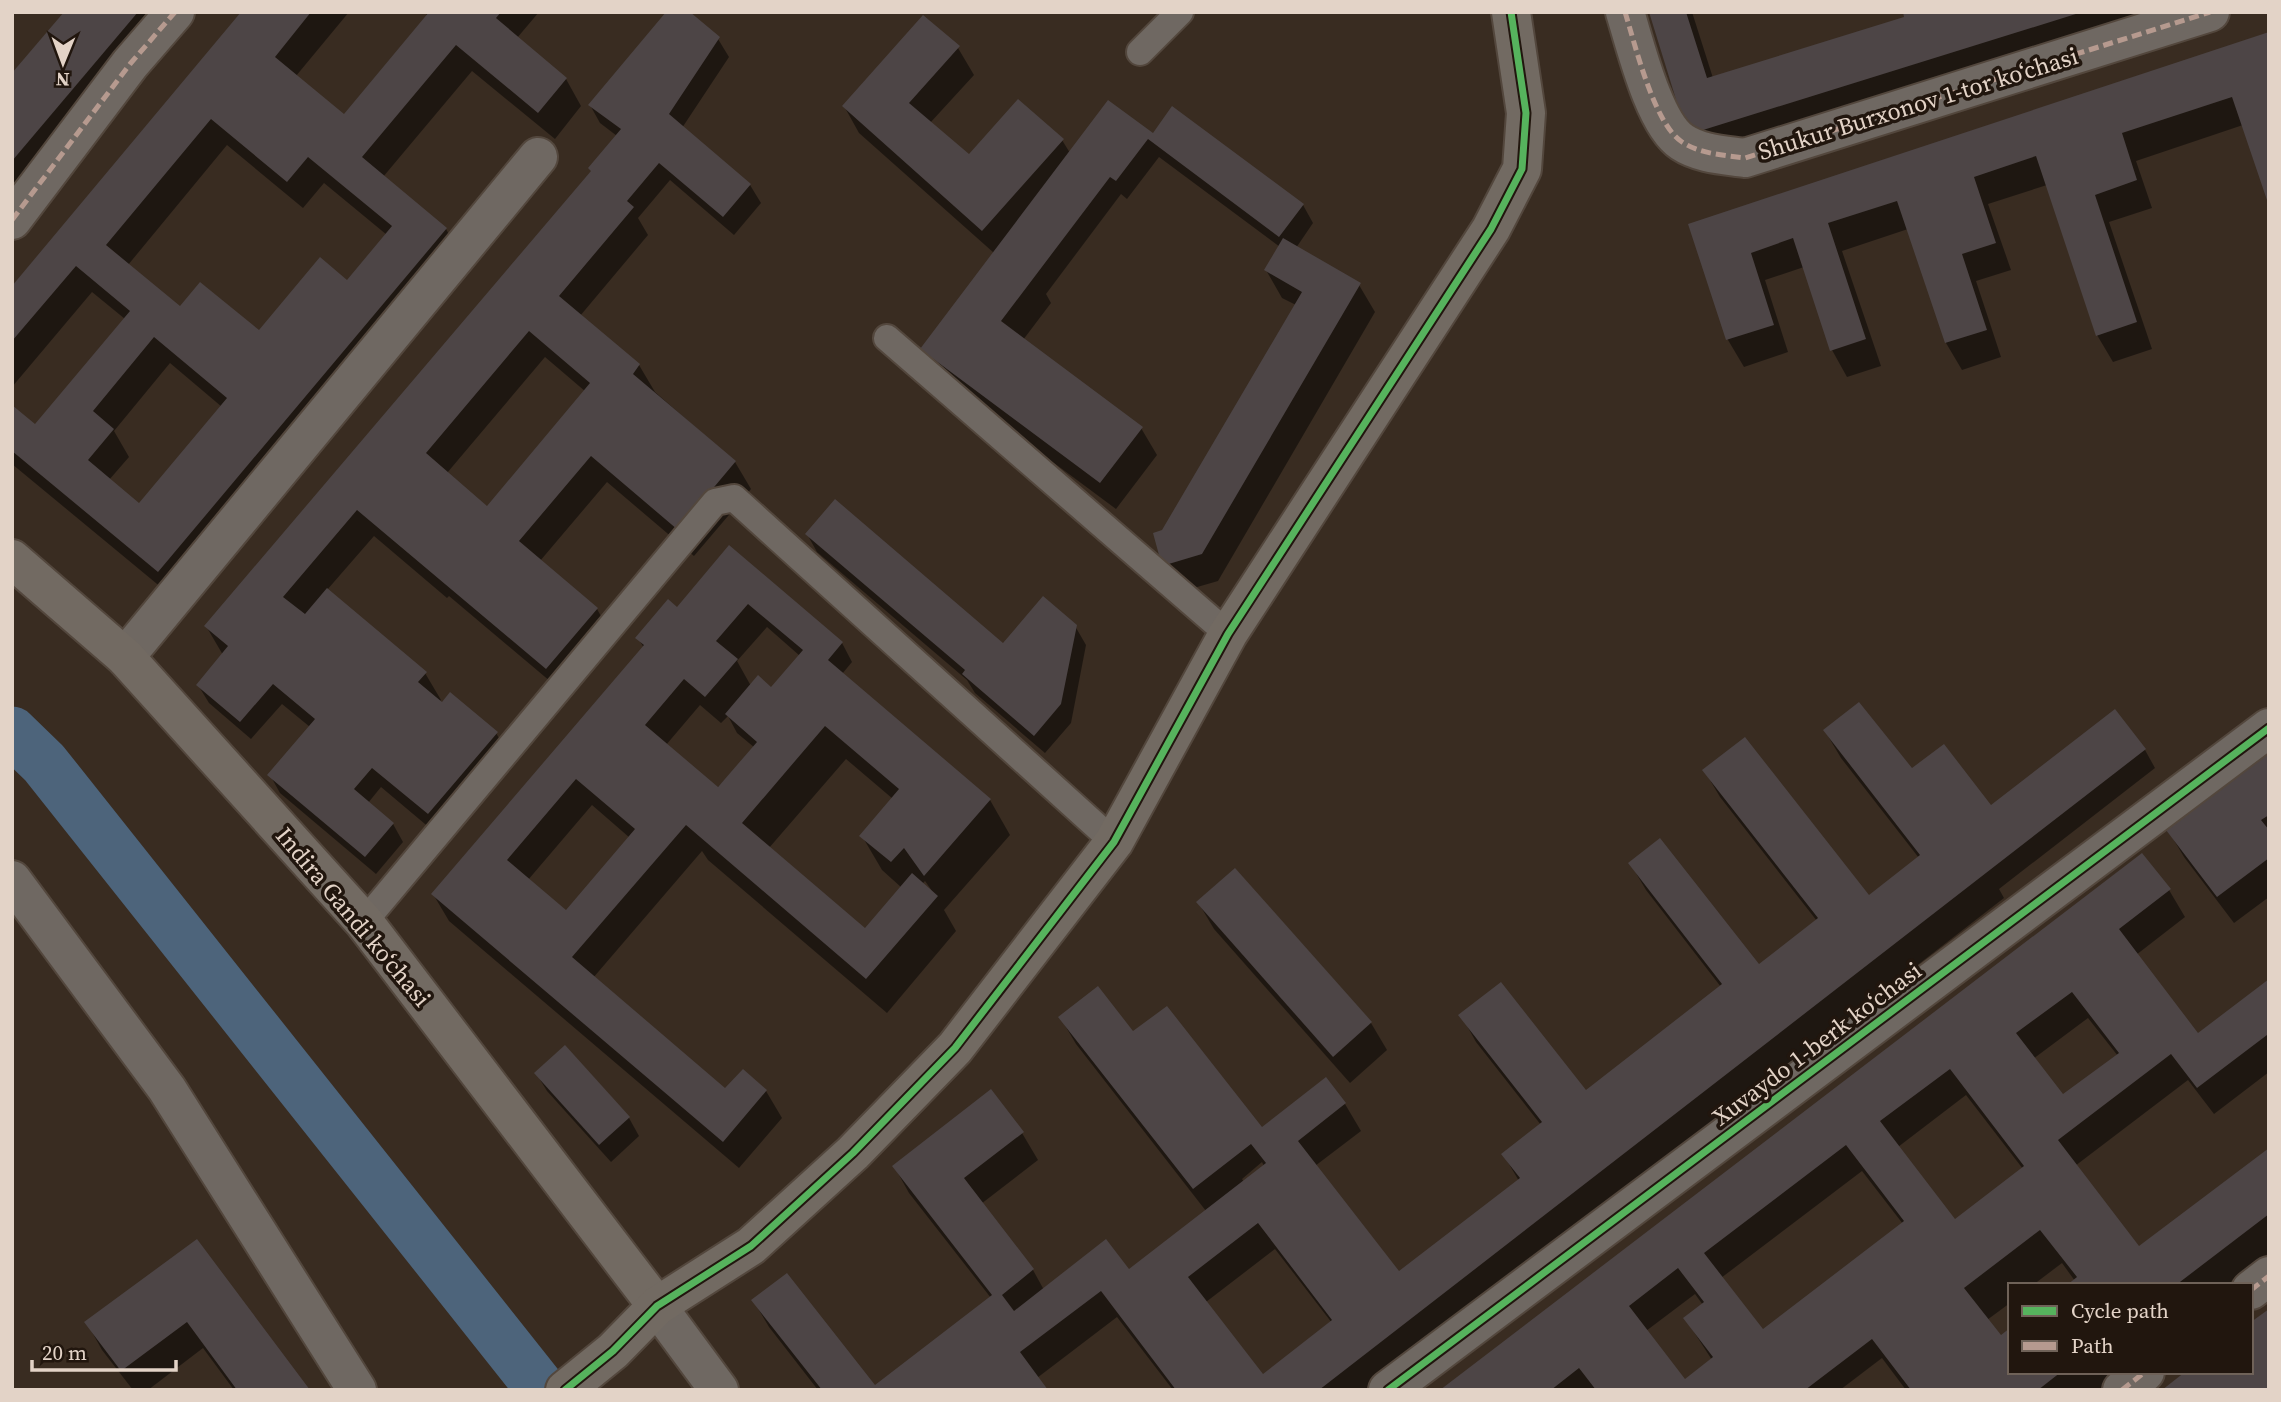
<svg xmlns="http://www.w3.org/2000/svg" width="2281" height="1402" viewBox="0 0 2281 1402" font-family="'Source Serif 4',serif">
<rect width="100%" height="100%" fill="#392c21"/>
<g fill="#0007" fill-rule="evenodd">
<path d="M66 12H176L12 206V76Z"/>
<path d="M243 12H349L296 76 345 117 428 16 424 12H539L517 38 566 79 581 106 555 139 472 71 383 177 446 229 461 256 174 598 12 464V407L36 427 125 319 92 292 12 387V289ZM227 145 303 208 324 183 387 235 347 282 259 332 180 309 128 265ZM170 363 222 407 139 505 109 480 129 457 114 431Z"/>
<path d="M1650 12H1692L1713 78 1907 18 1905 12H2184L1704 162Z"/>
<path d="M718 39 729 57 682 128 750 185 761 203 734 235 670 180 638 218 648 235 580 316 639 365 655 392 735 462 751 489 694 556 607 482 540 561 597 609 612 636 557 687 449 596 447 598 374 536 327 590 425 673 441 700 439 702 496 733 512 760 444 840 381 787 368 803 393 824 403 842 376 874 280 793 270 775 310 727 282 704 251 739 209 703 198 685 223 655 206 626 592 172 617 136 600 123 590 105ZM545 357 586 392 487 508 447 473Z"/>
<path d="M2247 41 2243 125 2136 161 2152 208 2109 222 2152 349 2113 362 2097 335 2047 185 1988 204 2011 270 1976 281 2001 357 1962 370 1946 343 1908 229 1842 251 1881 366 1847 377 1832 350 1804 267 1765 280 1788 352 1744 367 1728 340 1690 225Z"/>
<path d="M958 48 974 75 930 123 969 157 1062 140 1070 153 1153 135 1303 205 1313 223 1296 248 1359 285 1375 312 1218 581 1180 592 1164 565 1163 532 1296 305 1282 298 1266 270 1280 247 1159 157 1127 199 1121 194 1046 294 1051 303 1023 340 1141 428 1157 455 1116 509 938 377 922 349 994 253 859 133 844 106Z"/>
<path d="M807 534 1003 646 1075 626 1086 645 1071 723 1045 753 975 693 967 680 817 552Z"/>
<path d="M730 547 842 643 852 662 842 674 990 800 1010 835 944 910 956 931 887 1013 708 860 702 851 593 978 726 1090 743 1071 766 1091 782 1118 739 1168 449 921 433 894 644 648 638 638 677 610ZM767 627 800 656 772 690 751 686 737 661ZM700 705 721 723 728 716 737 733 755 748 717 788 666 745ZM846 759 893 799 862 836 882 870 902 888 865 930 769 848ZM592 805 630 838 566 912 528 880ZM925 881 932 891 922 884Z"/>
<path d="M1825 731 1919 781 1991 807 2145 750 2155 768 1999 889 2004 898 1369 1390H1173L1117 1317 1037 1378 1046 1390H818L769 1327 753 1300 875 1388 991 1298 909 1193 894 1166 1022 1133 1038 1160 981 1204 1033 1270 1044 1290 1128 1272 1206 1211 1076 1044 1060 1017 1137 1040 1262 1130 1345 1104 1361 1131 1315 1166 1399 1273 1519 1181 1503 1154 1541 1125 1476 1042 1461 1015 1586 1093 1721 987 1646 890 1630 863 1758 966 1817 921 1720 797 1704 770 1868 898 1919 858 1841 758ZM1262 1162 1264 1166 1244 1182 1242 1179ZM1275 1249 1332 1323 1263 1376 1206 1302Z"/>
<path d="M2269 754V897L2234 923 2184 857 2168 830Z"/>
<path d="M2142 856 2169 890 2185 917 2136 955 2198 1035 2269 981V1072L2214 1114 2188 1080 2075 1166 2139 1249 2269 1150V1253L2227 1285H2070L2075 1281 2062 1263 2033 1285H2010V1303L1987 1320 2010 1372H2126L2103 1390H1906L1882 1358 1840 1390H1443ZM2088 1018 2118 1056 2063 1097 2033 1059ZM1966 1095 2023 1169 1954 1221 1898 1147ZM1862 1171 1903 1224 1762 1331 1721 1278ZM1695 1294 1703 1305 1685 1318 1712 1360 1685 1381 1646 1331Z"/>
<path d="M1235 870 1371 1023 1387 1050 1350 1083 1214 929 1198 902Z"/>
<path d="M536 1073 629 1118 639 1136 611 1162 547 1091Z"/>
<path d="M197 1241 308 1390H234L203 1348 148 1390H133L102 1350 87 1323Z"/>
</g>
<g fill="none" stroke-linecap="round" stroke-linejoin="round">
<path stroke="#4d647b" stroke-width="51" d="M12 732 44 763 542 1390"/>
</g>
<g fill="#4d4546" fill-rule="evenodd">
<path d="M64 12H138L12 161V73Z"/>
<path d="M241 12H311L275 57 344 114 429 12H501L496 18 567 78 538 113 456 45 362 157 447 228 158 572 12 451V405L35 424 130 311 76 266 12 341V286ZM211 119 287 182 308 157 392 226 347 280 320 257 259 330 200 282 180 306 106 245ZM154 337 227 398 139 503 88 460 114 429 93 411Z"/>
<path d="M666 12H690L720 37 669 114 751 184 723 217 659 163 627 201 634 207 559 296 640 364 633 374 736 461 678 530 591 456 519 541 598 608 546 669 357 510 283 597 305 614 327 588 427 672 418 682 442 702 450 692 498 732 428 814 372 768 354 789 394 823 365 857 267 775 315 719 273 684 240 722 196 685 228 646 204 626 591 171 588 168 621 129 588 105ZM529 331 590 383 487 506 426 453Z"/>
<path d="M1649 12H1686L1707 78 1904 17 1903 12 2079 13 1687 135Z"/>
<path d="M923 15 960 46 909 103 969 154 1018 99 1064 139 982 231 842 106Z"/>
<path d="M2269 32V206L2232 97 2122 133 2137 180 2095 195 2137 322 2096 336 2036 156 1974 177 1996 243 1962 254 1987 330 1945 343 1897 201 1828 223 1866 339 1830 351 1793 238 1751 253 1774 325 1726 340 1688 224Z"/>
<path d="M1108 100 1153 133 1172 106 1304 204 1279 237 1148 139 1116 181 1110 177 1001 321 1143 427 1100 483 920 349Z"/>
<path d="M1283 238 1361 283 1202 554 1162 566 1153 533 1162 530 1302 292 1264 270Z"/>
<path d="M835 499 1003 643 1043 596 1077 625 1061 704 1034 736 962 674 965 670 805 534Z"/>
<path d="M729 545 843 642 828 660 991 799 924 876 904 848 891 862 859 836 899 789 825 726 742 823 865 928 912 873 938 896 866 979 686 825 572 957 725 1088 743 1069 767 1090 723 1142 431 894 644 645 635 638 668 599 677 607ZM748 604 803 650 771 687 758 675 725 714 757 742 718 787 645 725 684 679 705 697 738 659 716 641ZM576 779 635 829 566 910 507 860Z"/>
<path d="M1859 702 1912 768 1944 744 1991 805 2115 709 2146 749 1319 1390H1176L1101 1291 1020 1352 1048 1390H822L751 1300 787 1273 875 1385 992 1295 892 1166 991 1089 1024 1132 964 1178 1034 1269 1002 1295 1014 1311 1106 1239 1129 1269 1266 1163 1251 1144 1193 1189 1058 1017 1098 986 1133 1031 1167 1006 1262 1127 1326 1077 1346 1103 1298 1141 1399 1271 1520 1178 1501 1154 1542 1122 1458 1015 1501 982 1586 1090 1722 984 1628 863 1660 838 1759 964 1818 918 1702 770 1745 737 1869 895 1920 855 1823 730ZM1258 1223 1332 1320 1263 1374 1188 1277Z"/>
<path d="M2269 751V815L2261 820 2269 830V858L2217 897 2166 830Z"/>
<path d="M2142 853 2171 889 2119 929 2198 1033 2269 979V1037L2267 1035 2197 1088 2171 1054 2058 1140 2139 1246 2269 1148V1214L2176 1285H2067L2077 1277 2040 1230 1964 1288 2001 1335 2010 1328V1372H2061L2038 1390H1911L1872 1339 1805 1390H1596L1579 1368 1551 1390H1440ZM2072 992 2119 1053 2063 1094 2016 1033ZM1950 1069 2024 1166 1955 1219 1880 1121ZM1846 1145 1904 1221 1763 1329 1704 1253ZM1678 1268 1704 1302 1683 1318 1713 1357 1685 1379 1629 1306Z"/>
<path d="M1235 868 1372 1022 1333 1057 1196 902Z"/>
<path d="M565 1045 630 1117 599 1145 534 1073Z"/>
<path d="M197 1239 310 1390H237L187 1322 121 1371 84 1322Z"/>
<path d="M2269 1309V1390H2162L2185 1372H2251V1322Z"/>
</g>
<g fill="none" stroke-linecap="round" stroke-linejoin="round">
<g stroke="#53473d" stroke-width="30">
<g id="lane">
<path d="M1140 52 1180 12"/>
<path d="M887 338 1228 634"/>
<path d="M364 922 715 502 734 498 1114 842"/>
</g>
</g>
<g stroke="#53473d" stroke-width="42">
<g id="street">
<path d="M1625 12C1635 44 1654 124 1682 142 1700 154 1724 155 1745 158L2210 12"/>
<path d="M12 220 130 64 175 12"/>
<path d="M125 657 538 157"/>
<path d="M12 880 167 1089 357 1390"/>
<path d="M2251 1290 2269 1276"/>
<path d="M657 1306 719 1390"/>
<path d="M1388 1390 2269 728"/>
<path d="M2122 1390 2145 1372"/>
</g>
</g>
<g stroke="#53473d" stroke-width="42">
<g id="secondary">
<path d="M12 559 125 657 364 922 657 1306"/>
<path d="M565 1390 613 1351 657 1306 751 1246 853 1153 955 1048 1114 842 1228 634 1491 229 1522 169 1526 113 1511 12"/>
</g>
</g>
<use href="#lane" stroke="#6f6862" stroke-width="26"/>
<use href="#street" stroke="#6f6862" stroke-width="38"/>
<use href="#secondary" stroke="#726a62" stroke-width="38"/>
<g stroke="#b69a8f" stroke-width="5" stroke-dasharray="10 5" stroke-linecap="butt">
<path d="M1625 12C1635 44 1654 124 1682 142 1700 154 1724 155 1745 158L2210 12"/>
<path d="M12 220 130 64 175 12"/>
<path d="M2251 1290 2269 1276"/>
<path d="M2122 1390 2145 1372"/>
</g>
<g stroke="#21160e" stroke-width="11">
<g id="cycleway">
<path d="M565 1390 613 1351 657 1306 751 1246 853 1153 955 1048 1114 842 1228 634 1491 229 1522 169 1526 113 1511 12"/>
<path d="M1388 1390 2269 728"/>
</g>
</g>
<use href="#cycleway" stroke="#56b35d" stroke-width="7"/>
</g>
<g text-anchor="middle" stroke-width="7" stroke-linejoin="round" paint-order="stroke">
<g font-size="24" fill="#e3d3c7" stroke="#21160e">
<text transform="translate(1918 104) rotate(-17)" y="8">Shukur Burxonov 1-tor koʻchasi</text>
<text transform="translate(353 917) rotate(50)" y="8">Indira Gandi koʻchasi</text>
<text transform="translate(1817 1044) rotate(-37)" y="8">Xuvaydo 1-berk koʻchasi</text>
</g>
</g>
<rect width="2281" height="1402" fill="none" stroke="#e3d3c7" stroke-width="28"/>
<rect x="2008" y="1283" width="245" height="91" fill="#21160e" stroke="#6f6258" stroke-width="2"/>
<rect x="2022" y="1306" width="35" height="10" fill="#56b35d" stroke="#6f6258" stroke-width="2"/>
<text x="2071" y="1318" font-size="21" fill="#e3d3c7">Cycle path</text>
<rect x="2022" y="1341" width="35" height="10" fill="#b69a8f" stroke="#6f6258" stroke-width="2"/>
<text x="2071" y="1353" font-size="21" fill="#e3d3c7">Path</text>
<g transform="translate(63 63) rotate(181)" stroke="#21160e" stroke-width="5" paint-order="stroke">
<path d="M0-5L12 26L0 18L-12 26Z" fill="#e3d3c7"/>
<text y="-10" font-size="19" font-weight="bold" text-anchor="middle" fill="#e3d3c7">N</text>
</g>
<path d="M32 1360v10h144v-10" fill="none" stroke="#e3d3c7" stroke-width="3.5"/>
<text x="42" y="1360" font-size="21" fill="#e3d3c7" stroke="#21160e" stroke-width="5" paint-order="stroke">20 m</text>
</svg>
